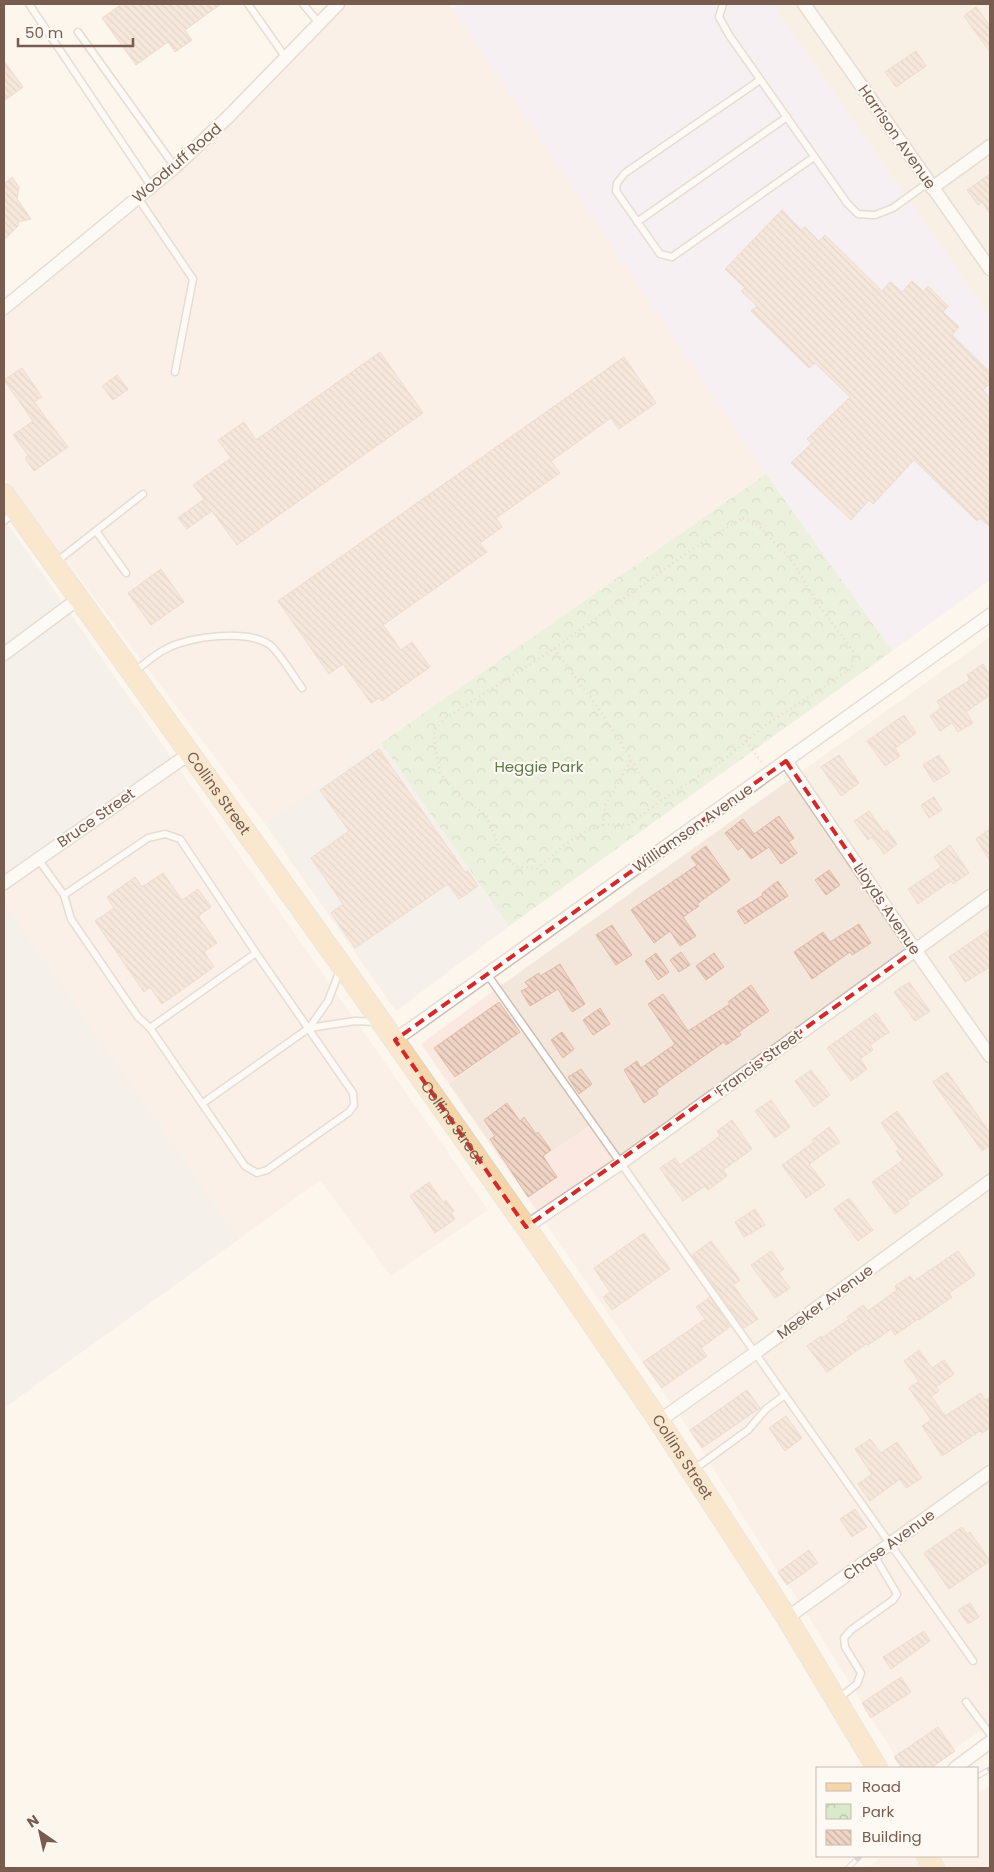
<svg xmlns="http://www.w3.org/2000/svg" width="994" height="1872" viewBox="0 0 994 1872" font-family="Poppins,sans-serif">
<defs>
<pattern id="park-crowns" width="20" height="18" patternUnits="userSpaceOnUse" patternTransform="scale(1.25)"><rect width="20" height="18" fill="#d9eacb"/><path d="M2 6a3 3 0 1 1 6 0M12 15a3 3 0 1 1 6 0" fill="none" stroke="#b5c1a7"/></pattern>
<pattern id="building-back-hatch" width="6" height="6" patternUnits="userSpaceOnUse" patternTransform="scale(1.25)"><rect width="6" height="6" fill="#f0d4c5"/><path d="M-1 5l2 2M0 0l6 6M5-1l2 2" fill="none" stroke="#c7afa2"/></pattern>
</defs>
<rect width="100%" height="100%" fill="#fcf5ec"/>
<g fill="#f3e7db">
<path d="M772 4H990V316Z"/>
<path d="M990 637V1690L763 1374 592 1124 514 1178 449 1084 524 1028 496 989Z"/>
</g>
<g fill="#fbe8e1">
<path d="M344 4H449L766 474 265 824 4 478V316L145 196 313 36Z"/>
<path d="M175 763 488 1210 391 1276 320 1180 239 1239 4 902V876Z"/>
<path d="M496 989 524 1028 449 1084 421 1044Z"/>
<path d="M592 1124 763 1374 990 1690V1724L927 1768H903L790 1587 786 1585 688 1428 514 1178Z"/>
<path d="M990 1786V1868H869L883 1856H978V1793Z"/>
</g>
<g fill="#eee8e4">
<path d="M4 519 175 763 4 876Z"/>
<path d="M381 743 509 926 396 1011 265 824Z"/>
<path d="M4 902 239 1239 4 1408Z"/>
</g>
<path fill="#f2e8f9" d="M460 4H772L990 316V580L892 651 766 474 452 9Z"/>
<path fill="url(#park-crowns)" d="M766 474 892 651 509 926 381 743Z"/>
<g fill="url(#building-back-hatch)" stroke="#e2baa6">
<path d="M122 4H221L185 30 192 40 175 52 168 42 136 65 102 18Z"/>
<path d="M976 7 990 26V52L964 16Z"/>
<path d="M916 51 926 66 896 87 885 72Z"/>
<path d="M4 61 23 87 4 101Z"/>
<path d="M990 174V214L982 202 978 205 967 190Z"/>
<path d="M12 177 19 187 17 199 31 219 18 222V226L4 240V184Z"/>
<path d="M782 210 801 230 805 227 819 241 825 235 882 291 890 282 902 292 912 281 923 291 928 286 948 306 943 312 959 327 952 335 990 372V383L983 390 990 398V527L980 518 977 521 914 460 873 504 869 500 851 520 791 463 812 443 807 439 850 397 815 363 809 368 751 311 757 306 741 291 745 288 725 269Z"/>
<path d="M380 352 423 413 237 545 212 511 187 529 178 518 204 499 193 485 231 458 218 440 244 422 256 440Z"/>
<path d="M624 357 656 403 619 429 611 418 551 461 560 473 496 518 502 527 480 543 487 552 383 625 401 650 412 642 430 667 382 701 379 698 371 703 343 664 329 674 278 601Z"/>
<path d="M22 368 42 397 34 402 68 447 34 471 25 458 28 455 13 435 33 421 4 380Z"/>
<path d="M117 375 128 389 113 400 102 386Z"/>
<path d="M161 569 184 602 151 625 128 593Z"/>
<path d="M983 664 990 675V695L966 712 973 723 958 732 952 723 940 731 930 716 941 708 937 701 970 680 967 675Z"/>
<path d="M904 715 916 733 895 748 900 756 885 766 867 741Z"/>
<path d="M379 749 465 872 468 871 478 886 459 899 448 884 355 948 331 913 343 904 311 858 349 831 320 790Z"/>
<path d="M839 755 859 783 841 796 821 767Z"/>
<path d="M939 755 950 772 934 782 923 765Z"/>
<path d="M934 797 942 810 929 818 921 805Z"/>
<path d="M869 811 884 832 887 830 897 844 884 854 872 837 868 840 854 821Z"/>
<path d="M779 816 794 838 789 842 797 853 781 864 769 847 751 859 742 847 738 850 725 833 743 819 754 834Z"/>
<path d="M990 829V861L976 839Z"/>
<path d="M950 845 969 873 953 884 951 881 918 904 908 889 941 867 934 857Z"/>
<path d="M706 846 730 880 697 904 699 906 683 917 696 936 680 946 670 931 654 943 631 910 697 865 691 857Z"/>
<path d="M829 870 840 885 826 895 815 880Z"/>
<path d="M163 873 182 900 198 889 211 907 198 916 217 943 204 952 214 967 162 1004 150 987 144 992 95 921 114 908 107 897 135 877 142 887Z"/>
<path d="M778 881 788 896 745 924 737 911 763 895 762 893Z"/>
<path d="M859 924 871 943 852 955 850 952 812 979 794 952 823 932 830 942Z"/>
<path d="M612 925 632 955 616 965 596 935Z"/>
<path d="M990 929V967L965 982 949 957Z"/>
<path d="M681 952 690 965 679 972 670 960Z"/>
<path d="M656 953 669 972 658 980 645 961Z"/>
<path d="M714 953 724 967 706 980 696 966Z"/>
<path d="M560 964 585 1004 572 1012 558 989 530 1006 521 991 529 987 525 982 539 973 540 976Z"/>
<path d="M909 982 930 1011 915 1021 894 992Z"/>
<path d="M751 985 769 1011 739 1032 741 1035 726 1045 724 1042 656 1090 658 1094 644 1103 624 1070 637 1061 641 1068 675 1044 648 1004 663 994 688 1031 730 1004 728 1002Z"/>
<path d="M499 1002 520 1032 455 1077 434 1048Z"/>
<path d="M600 1008 610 1024 593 1035 583 1020Z"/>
<path d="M876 1013 889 1032 870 1045 873 1050 860 1059 867 1069 851 1081 827 1048Z"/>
<path d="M562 1032 574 1049 563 1058 551 1040Z"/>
<path d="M581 1069 592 1084 579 1094 568 1077Z"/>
<path d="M811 1070 830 1095 814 1107 795 1081Z"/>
<path d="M947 1072 990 1133V1145L982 1151 933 1082Z"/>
<path d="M771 1100 790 1127 775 1138 755 1111Z"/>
<path d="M507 1103 520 1121 524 1117 536 1134 538 1132 551 1150 543 1156 557 1177 528 1197 490 1139 495 1136 484 1120Z"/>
<path d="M897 1111 943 1175 907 1201 909 1204 895 1214 872 1182 903 1160 896 1151 899 1149 881 1123Z"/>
<path d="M732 1120 752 1149 723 1170 727 1176 708 1190 705 1186 683 1201 660 1168 675 1158 680 1165 720 1136 717 1131Z"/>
<path d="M829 1127 840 1142 809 1164 825 1185 806 1198 782 1165 814 1142 812 1140Z"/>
<path d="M429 1182 443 1202 446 1200 454 1211 451 1213 455 1219 435 1233 410 1196Z"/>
<path d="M849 1198 873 1230 858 1241 834 1209Z"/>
<path d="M755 1209 765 1225 744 1237 735 1222Z"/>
<path d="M644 1233 670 1269 612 1310 603 1297 610 1292 594 1268Z"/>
<path d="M711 1241 740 1280 733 1285 758 1319 744 1328 692 1255Z"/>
<path d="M771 1251 784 1269 779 1273 790 1288 775 1298 751 1265Z"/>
<path d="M958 1251 975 1275 949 1293 952 1297 919 1320 918 1319 895 1335 891 1329 868 1345 866 1344 827 1372 807 1346 821 1336 822 1338 849 1319 847 1317 863 1305 868 1311 897 1290 895 1286 910 1276 914 1281Z"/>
<path d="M710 1297 730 1327 701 1348 707 1356 662 1388 643 1362 705 1319 696 1307Z"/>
<path d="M919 1350 932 1368 944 1360 954 1374 936 1387 939 1391 931 1396 945 1416 981 1393 985 1400 990 1397V1428L982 1433 980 1431 942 1456 922 1426 931 1420 909 1388 919 1381 904 1361Z"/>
<path d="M747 1390 760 1408 702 1448 690 1430Z"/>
<path d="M786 1416 802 1438 785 1451 769 1428Z"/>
<path d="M870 1439 881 1453 897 1442 922 1478 906 1488 900 1479 870 1501 858 1484 872 1474 855 1449Z"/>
<path d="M855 1509 867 1527 852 1537 840 1519Z"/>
<path d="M962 1527 967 1534 970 1532 990 1561 949 1589 924 1553Z"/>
<path d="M809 1550 818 1563 787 1585 778 1572Z"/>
<path d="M970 1603 979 1617 968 1624 958 1610Z"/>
<path d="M924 1631 930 1641 891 1669 883 1657Z"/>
<path d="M901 1677 911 1692 871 1718 862 1703Z"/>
<path d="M938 1727 955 1751 931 1768H902L894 1757Z"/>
</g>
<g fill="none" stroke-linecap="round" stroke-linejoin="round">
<g stroke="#cebdb1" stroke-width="9">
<g id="service">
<path d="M29 4 151 186"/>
<path d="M248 4 286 58"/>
<path d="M303 4 319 23"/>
<path d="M723 4 719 17 729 35 847 203 858 214 875 215 893 208 929 182"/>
<path d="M78 32 175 167"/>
<path d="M760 80 625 173 617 183 616 191 660 254 672 257 814 157"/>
<path d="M138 198 193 279 175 372"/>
<path d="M637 222 787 117"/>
<path d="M4 521 15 512"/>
<path d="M96 531 126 573"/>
<path d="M56 562 143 494"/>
<path d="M135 671C145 664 155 654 166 649 189 636 248 629 270 645 279 652 294 677 302 688"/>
<path d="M38 859 64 895 148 838 165 834 180 839 256 953"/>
<path d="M64 895 71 919 138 1017 150 1028"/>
<path d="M256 953 353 1093 354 1105 349 1112 267 1170 257 1173 245 1166 150 1028Z"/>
<path d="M487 974 973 1661"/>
<path d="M309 1028 355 1021 377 1022"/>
<path d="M203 1103 309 1028 328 1001 340 970"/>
<path d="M693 1470 748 1430 766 1409 785 1395"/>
<path d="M839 1698 857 1684 861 1673 845 1647 844 1638 851 1630 893 1600 897 1594 874 1555"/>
<path d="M966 1702 990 1734"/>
</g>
</g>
<g stroke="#cebdb1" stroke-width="15">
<g id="minor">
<path d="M804 4 990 269"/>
<path d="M932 188 990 146"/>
<path d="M4 308 175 167 228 117 338 4"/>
<path d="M4 654 78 599"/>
<path d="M786 761 915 950 990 1056"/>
<path d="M4 883 189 754"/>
<path d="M395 1040 990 615"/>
<path d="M526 1227 621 1163 990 896"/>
<path d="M659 1421 755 1353 990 1181"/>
<path d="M787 1618 990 1472"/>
<path d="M955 1768 990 1742"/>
</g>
</g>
<g stroke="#d9d1ce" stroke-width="22">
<g id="primary">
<path id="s1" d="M4 494 342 966 526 1227 659 1421 787 1618 877 1768"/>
<path d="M927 1856 934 1868"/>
</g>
</g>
<g stroke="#d6b7a8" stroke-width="2.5" stroke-dasharray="1 4" stroke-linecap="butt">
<path d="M743 518 755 522 791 560 820 607 853 651 852 668 766 725 721 762 669 795 628 825C588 819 566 845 537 868L516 867 499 847 486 815 459 796 440 773 435 745 434 730 446 718 546 654 697 546Z"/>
<path d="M554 649 599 709 644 780 661 800"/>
<path d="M746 741 761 762"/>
<path d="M603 825 605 806 631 760"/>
</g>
<use href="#service" stroke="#fff" stroke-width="6"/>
<use href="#minor" stroke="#fff" stroke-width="12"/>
<use href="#primary" stroke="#f6d6a9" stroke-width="20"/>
<g stroke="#b8a9c7" stroke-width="5.5">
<g id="rail">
<path d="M978 1776 990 1769"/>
<path d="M848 1868 860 1856"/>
</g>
</g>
<use href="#rail" stroke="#fef9f3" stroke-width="4" stroke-dasharray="11" stroke-linecap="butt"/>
</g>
<path d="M0 0H994V1872H0ZM786 761 915 950 526 1227 395 1040Z" fill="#fcf5ec" fill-opacity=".55" fill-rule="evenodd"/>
<path fill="none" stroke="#d62828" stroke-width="4" stroke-dasharray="10 6" stroke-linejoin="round" d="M786 761 915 950 526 1227 395 1040Z"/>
<g text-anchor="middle" stroke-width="4" stroke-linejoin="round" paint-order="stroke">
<g font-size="15" fill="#775c4f" stroke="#fef9f3">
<text transform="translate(897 137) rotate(55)" y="5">Harrison Avenue</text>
<text transform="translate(177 163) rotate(-41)" y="5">Woodruff Road</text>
<text dy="5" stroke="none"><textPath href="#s1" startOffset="368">Collins Street</textPath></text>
<text transform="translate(96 818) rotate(-35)" y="5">Bruce Street</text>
<text transform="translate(693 828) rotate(-35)" y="5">Williamson Avenue</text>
<text transform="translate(887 909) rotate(56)" y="5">Lloyds Avenue</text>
<text transform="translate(759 1063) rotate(-36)" y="5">Francis Street</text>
<text dy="5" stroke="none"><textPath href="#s1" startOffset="772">Collins Street</textPath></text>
<text transform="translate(825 1302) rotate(-36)" y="5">Meeker Avenue</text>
<text dy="5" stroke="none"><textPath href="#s1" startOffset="1178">Collins Street</textPath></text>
<text transform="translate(889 1545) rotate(-36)" y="5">Chase Avenue</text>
</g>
<g font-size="15" fill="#597c48" stroke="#fef9f3">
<text x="539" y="772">Heggie Park</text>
</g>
</g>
<rect width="994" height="1872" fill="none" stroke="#775c4f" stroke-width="10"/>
<rect x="816" y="1767" width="162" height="90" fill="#fef9f3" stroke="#c8bab1"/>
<rect x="826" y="1783" width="25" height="8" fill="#f6d6a9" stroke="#c8bab1"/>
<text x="862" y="1792" font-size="15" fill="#775c4f">Road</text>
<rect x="826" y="1804" width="25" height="15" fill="url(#park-crowns)" stroke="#c8bab1"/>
<text x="862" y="1817" font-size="15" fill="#775c4f">Park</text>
<rect x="826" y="1830" width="25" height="15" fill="url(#building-back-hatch)" stroke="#c8bab1"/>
<text x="862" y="1842" font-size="15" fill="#775c4f">Building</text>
<g transform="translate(40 1832) rotate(326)" stroke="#fef9f3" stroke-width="4" paint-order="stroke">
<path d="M0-4L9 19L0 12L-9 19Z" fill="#775c4f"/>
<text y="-8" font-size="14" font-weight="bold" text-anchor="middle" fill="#775c4f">N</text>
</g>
<path d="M18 38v8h115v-8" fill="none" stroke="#775c4f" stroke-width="2.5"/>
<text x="25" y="38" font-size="15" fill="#775c4f" stroke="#fef9f3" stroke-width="4" paint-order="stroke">50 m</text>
</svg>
